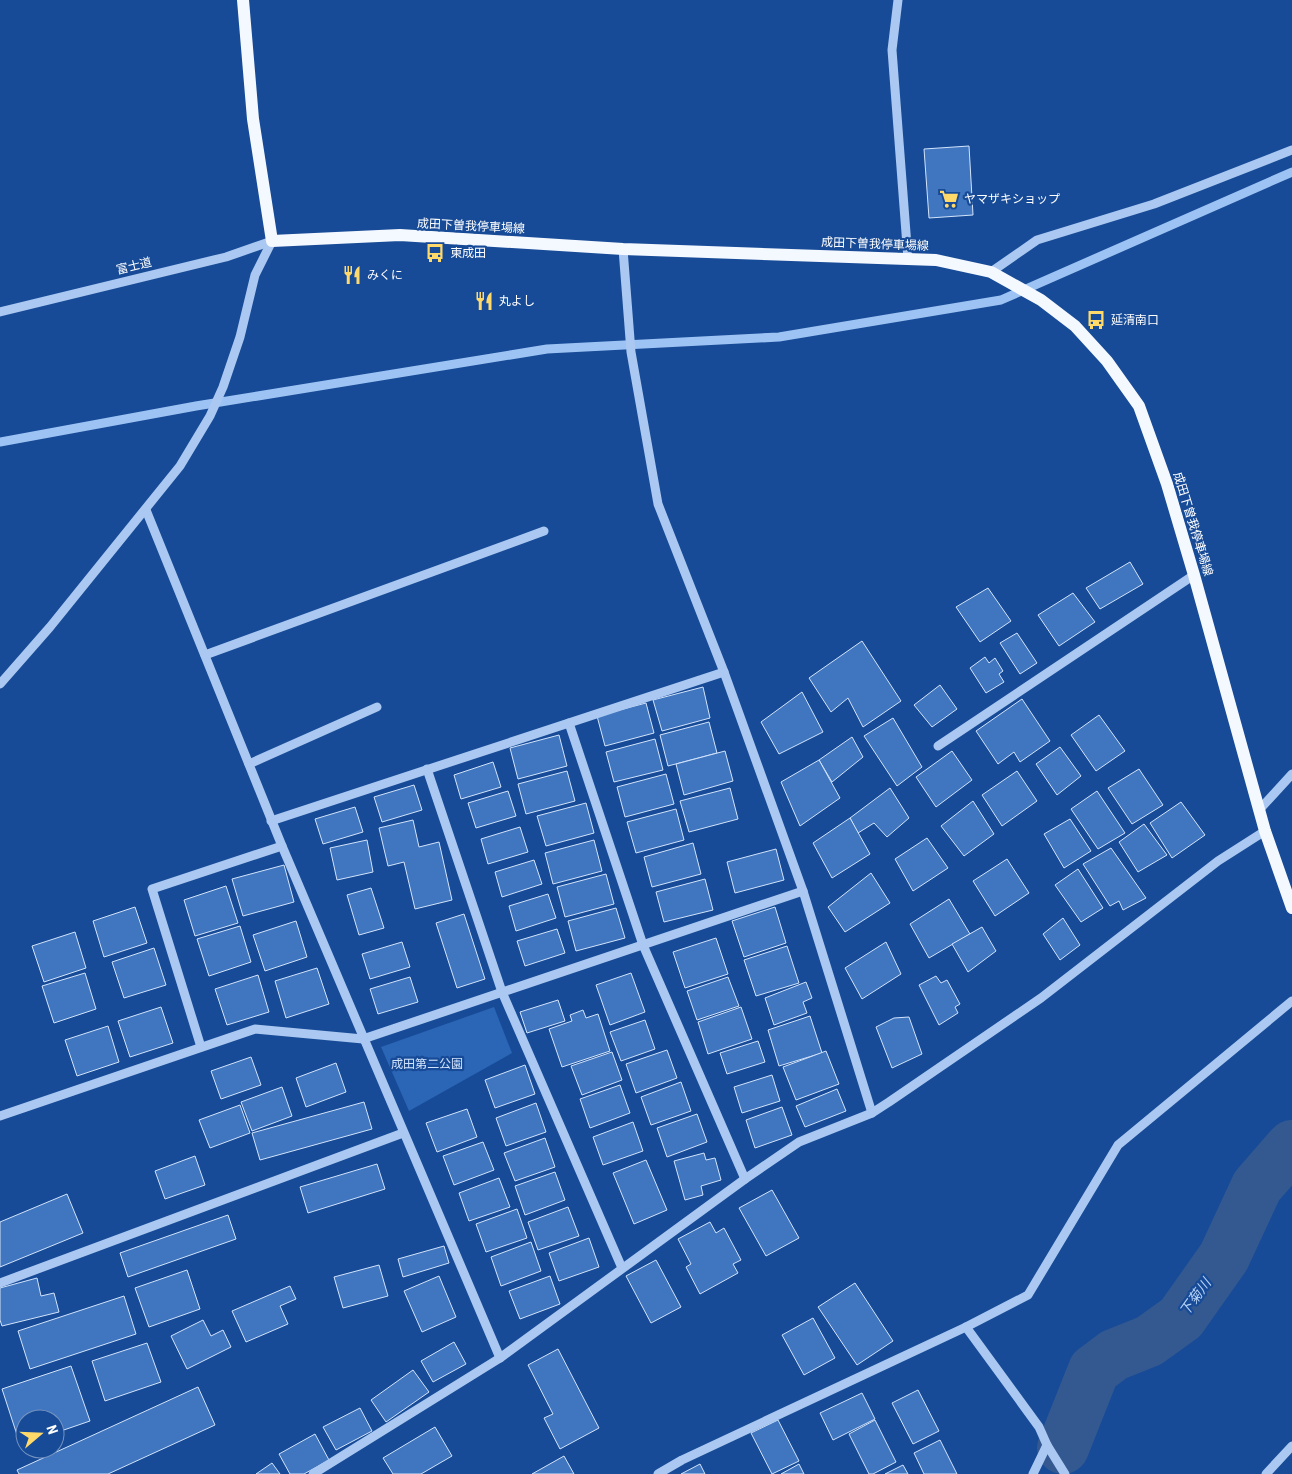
<svg xmlns="http://www.w3.org/2000/svg" width="1292" height="1474" viewBox="0 0 1292 1474" font-family="'Roboto Condensed','Noto Sans JP',sans-serif">
<rect width="100%" height="100%" fill="#174b97"/>
<path fill="#2b65b6" d="M494 1007 512 1053 409 1111 381 1047Z"/>
<g fill="none" stroke-linecap="round" stroke-linejoin="round">
<path stroke="#9dc3f4" stroke-width="9" d="M0 442 196 406 547 349 779 337 1001 300 1292 172"/>
<path stroke="#345991" stroke-width="52" d="M1063 1448 1094 1370 1114 1355 1149 1341 1181 1318 1224 1257 1257 1186 1292 1146"/>
</g>
<g fill="#4075bf" stroke="#d2e4fc">
<path d="M969 146 973 215 929 218 924 149Z"/>
<path d="M1130 562 1143 584 1100 609 1086 588Z"/>
<path d="M988 588 1011 621 980 642 956 607Z"/>
<path d="M1073 593 1095 622 1059 646 1038 615Z"/>
<path d="M1017 633 1037 663 1020 674 1000 643Z"/>
<path d="M862 641 901 701 863 727 848 698 831 712 809 678Z"/>
<path d="M985 657 989 663 995 658 1003 671 999 674 1004 682 986 693 970 668Z"/>
<path d="M940 685 957 709 932 727 914 705Z"/>
<path d="M703 687 710 718 662 731 653 700Z"/>
<path d="M802 692 823 732 779 754 761 722Z"/>
<path d="M1022 699 1050 741 1020 762 1014 752 998 764 976 731Z"/>
<path d="M646 703 654 733 605 746 597 716Z"/>
<path d="M1099 715 1125 751 1096 771 1071 735Z"/>
<path d="M893 718 922 767 897 786 864 736Z"/>
<path d="M709 722 717 753 668 766 660 735Z"/>
<path d="M559 735 567 766 518 779 510 748Z"/>
<path d="M852 737 863 757 832 782 819 760Z"/>
<path d="M655 739 663 770 614 782 606 752Z"/>
<path d="M1060 747 1081 776 1057 795 1036 764Z"/>
<path d="M725 751 733 781 684 795 676 764Z"/>
<path d="M952 751 972 780 936 807 916 777Z"/>
<path d="M819 760 840 798 800 826 781 782Z"/>
<path d="M493 762 501 787 461 799 454 775Z"/>
<path d="M1139 769 1163 805 1132 824 1108 788Z"/>
<path d="M567 771 575 801 526 814 518 784Z"/>
<path d="M1017 771 1037 801 1002 826 982 795Z"/>
<path d="M666 774 674 804 625 817 617 787Z"/>
<path d="M414 785 422 810 382 822 374 797Z"/>
<path d="M730 788 738 819 689 832 680 801Z"/>
<path d="M890 788 909 818 887 837 874 823 858 833 850 818Z"/>
<path d="M508 791 516 816 476 828 468 803Z"/>
<path d="M1097 791 1125 833 1098 849 1071 809Z"/>
<path d="M973 801 994 834 964 856 941 826Z"/>
<path d="M1181 802 1205 835 1172 858 1150 823Z"/>
<path d="M586 803 594 833 546 846 537 816Z"/>
<path d="M355 807 363 832 323 844 315 819Z"/>
<path d="M676 809 684 840 636 853 627 822Z"/>
<path d="M850 818 870 854 832 878 813 843Z"/>
<path d="M1070 819 1091 851 1064 868 1044 834Z"/>
<path d="M413 820 419 847 439 842 452 900 415 909 404 862 388 866 379 828Z"/>
<path d="M1144 824 1167 855 1138 872 1119 842Z"/>
<path d="M520 827 528 852 488 864 481 839Z"/>
<path d="M927 838 948 868 913 891 895 859Z"/>
<path d="M367 840 373 872 337 880 330 848Z"/>
<path d="M594 840 602 871 553 884 545 853Z"/>
<path d="M693 843 701 874 652 887 644 857Z"/>
<path d="M1111 848 1146 898 1123 910 1119 901 1110 906 1083 864Z"/>
<path d="M776 849 784 880 735 893 727 862Z"/>
<path d="M1007 859 1029 893 995 916 973 881Z"/>
<path d="M534 860 542 884 502 897 495 872Z"/>
<path d="M284 865 294 902 243 916 232 879Z"/>
<path d="M1078 869 1103 908 1081 922 1055 885Z"/>
<path d="M871 873 890 903 845 932 828 907Z"/>
<path d="M606 874 614 904 565 917 557 887Z"/>
<path d="M705 879 713 910 664 922 656 892Z"/>
<path d="M226 886 238 923 195 936 184 900Z"/>
<path d="M371 888 384 928 359 935 347 895Z"/>
<path d="M548 894 556 918 516 931 509 906Z"/>
<path d="M949 899 970 934 929 958 910 924Z"/>
<path d="M135 907 147 943 104 957 93 921Z"/>
<path d="M775 907 786 943 744 957 732 921Z"/>
<path d="M616 908 625 938 576 951 568 921Z"/>
<path d="M464 914 485 979 457 988 436 923Z"/>
<path d="M1063 918 1080 945 1060 960 1043 934Z"/>
<path d="M296 921 307 957 265 971 253 935Z"/>
<path d="M240 926 251 962 209 976 197 939Z"/>
<path d="M982 927 996 951 968 972 952 944Z"/>
<path d="M557 929 565 953 525 966 517 941Z"/>
<path d="M75 932 86 968 44 982 32 946Z"/>
<path d="M716 938 728 974 685 988 673 952Z"/>
<path d="M402 942 410 967 370 979 362 954Z"/>
<path d="M886 942 901 974 862 999 845 968Z"/>
<path d="M787 946 799 983 756 996 744 960Z"/>
<path d="M154 948 166 985 124 998 112 962Z"/>
<path d="M317 968 329 1004 286 1018 275 981Z"/>
<path d="M85 973 96 1009 54 1023 42 986Z"/>
<path d="M631 973 645 1012 610 1025 596 985Z"/>
<path d="M258 975 269 1012 227 1025 215 989Z"/>
<path d="M936 976 941 983 947 980 960 1004 955 1007 958 1013 939 1025 919 985Z"/>
<path d="M410 977 418 1002 378 1014 370 989Z"/>
<path d="M728 977 739 1006 697 1020 687 991Z"/>
<path d="M806 982 812 998 803 1002 807 1013 774 1025 765 998Z"/>
<path d="M558 1000 565 1021 527 1033 520 1012Z"/>
<path d="M161 1007 173 1043 130 1057 118 1021Z"/>
<path d="M741 1007 752 1039 708 1054 698 1022Z"/>
<path d="M583 1010 586 1018 598 1014 610 1051 562 1067 549 1029 572 1021 570 1015Z"/>
<path d="M810 1016 822 1053 779 1066 768 1030Z"/>
<path d="M909 1017 922 1054 892 1068 876 1027 894 1018Z"/>
<path d="M645 1020 655 1049 621 1061 610 1032Z"/>
<path d="M108 1026 119 1062 77 1076 65 1040Z"/>
<path d="M758 1041 765 1062 727 1074 720 1053Z"/>
<path d="M667 1050 677 1078 636 1093 626 1064Z"/>
<path d="M826 1051 839 1084 796 1100 783 1067Z"/>
<path d="M612 1052 622 1080 582 1095 571 1066Z"/>
<path d="M251 1057 261 1085 221 1099 211 1071Z"/>
<path d="M336 1063 346 1092 306 1107 296 1078Z"/>
<path d="M525 1065 535 1094 495 1108 485 1080Z"/>
<path d="M772 1075 780 1101 742 1113 734 1087Z"/>
<path d="M681 1082 691 1111 651 1125 641 1097Z"/>
<path d="M620 1085 630 1113 590 1128 580 1099Z"/>
<path d="M282 1087 292 1116 252 1131 241 1102Z"/>
<path d="M837 1089 846 1111 805 1127 796 1106Z"/>
<path d="M364 1102 372 1129 260 1160 252 1133Z"/>
<path d="M536 1103 546 1132 506 1146 496 1118Z"/>
<path d="M240 1105 250 1133 210 1148 199 1120Z"/>
<path d="M782 1107 792 1135 755 1148 746 1120Z"/>
<path d="M467 1109 477 1137 437 1152 426 1123Z"/>
<path d="M697 1114 707 1142 667 1157 657 1128Z"/>
<path d="M633 1122 643 1151 603 1165 593 1137Z"/>
<path d="M545 1138 555 1167 515 1181 504 1153Z"/>
<path d="M483 1142 494 1170 454 1185 443 1156Z"/>
<path d="M704 1153 706 1160 715 1158 721 1180 701 1186 703 1195 685 1200 674 1161Z"/>
<path d="M195 1156 205 1185 165 1199 155 1171Z"/>
<path d="M646 1160 667 1210 634 1224 613 1173Z"/>
<path d="M377 1164 385 1189 308 1213 300 1187Z"/>
<path d="M555 1172 565 1200 525 1215 515 1186Z"/>
<path d="M499 1178 510 1207 469 1221 459 1193Z"/>
<path d="M772 1190 799 1238 766 1256 739 1208Z"/>
<path d="M67 1194 83 1233 0 1267V1222Z"/>
<path d="M568 1207 579 1236 538 1250 528 1222Z"/>
<path d="M517 1209 527 1238 486 1252 476 1224Z"/>
<path d="M228 1215 236 1239 128 1277 120 1253Z"/>
<path d="M710 1222 716 1233 724 1228 741 1260 733 1264 738 1273 700 1294 686 1267 691 1264 678 1239Z"/>
<path d="M589 1238 599 1267 559 1281 549 1253Z"/>
<path d="M531 1242 541 1271 501 1286 491 1257Z"/>
<path d="M444 1246 449 1263 403 1277 398 1259Z"/>
<path d="M656 1260 681 1307 651 1323 626 1276Z"/>
<path d="M379 1265 388 1296 343 1308 334 1277Z"/>
<path d="M187 1270 200 1309 149 1327 135 1288Z"/>
<path d="M439 1276 456 1317 422 1332 404 1291Z"/>
<path d="M550 1276 560 1304 520 1319 509 1291Z"/>
<path d="M37 1278 41 1296 54 1293 59 1312 2 1326 0 1320V1288Z"/>
<path d="M855 1283 893 1341 857 1365 818 1307Z"/>
<path d="M290 1286 296 1299 280 1306 288 1324 246 1342 232 1311Z"/>
<path d="M124 1296 136 1334 30 1369 18 1331Z"/>
<path d="M813 1318 835 1358 804 1375 782 1335Z"/>
<path d="M203 1320 211 1336 223 1330 231 1347 187 1369 171 1336Z"/>
<path d="M454 1342 466 1364 433 1382 421 1361Z"/>
<path d="M147 1343 161 1382 105 1401 92 1361Z"/>
<path d="M558 1349 599 1428 560 1449 544 1418 553 1414 528 1365Z"/>
<path d="M71 1366 90 1421 55 1433V1419H25V1443L20 1444 2 1389Z"/>
<path d="M413 1370 429 1392 386 1422 371 1400Z"/>
<path d="M198 1387 215 1425 108 1474H19L17 1470Z"/>
<path d="M918 1390 939 1431 913 1444 892 1403Z"/>
<path d="M862 1393 875 1419 833 1440 820 1413Z"/>
<path d="M360 1408 372 1431 336 1450 323 1427Z"/>
<path d="M778 1420 799 1461 772 1474 751 1433Z"/>
<path d="M875 1420 896 1462 873 1474H869L849 1434Z"/>
<path d="M435 1427 452 1456 421 1474H393L383 1458Z"/>
<path d="M315 1434 329 1460 304 1474H290L279 1454Z"/>
<path d="M940 1440 957 1474H924L914 1453Z"/>
<path d="M564 1456 574 1474H532Z"/>
<path d="M272 1463 280 1474H256Z"/>
<path d="M700 1464 705 1474H681Z"/>
<path d="M799 1464 804 1474H781Z"/>
<path d="M903 1465 908 1474H885Z"/>
</g>
<g fill="none" stroke-linecap="round" stroke-linejoin="round">
<g stroke="#aac8f1" stroke-width="9">
<path d="M898 0 892 50 908 259"/>
<path d="M623 249 631 352 658 504 724 672 803 891 872 1113"/>
<path d="M991 272 1037 240 1154 204 1292 150"/>
<path d="M0 312 226 257 272 241"/>
<path d="M146 510 282 846 500 1358"/>
<path d="M205 655 544 531"/>
<path d="M0 684 50 627 180 466 210 416 223 387 240 337 255 275 272 241"/>
<path d="M569 723 643 945 745 1179"/>
<path d="M938 746 1194 575"/>
<path d="M249 764 377 707"/>
<path d="M427 769 502 992 622 1268"/>
<path d="M1260 809 1292 774"/>
<path d="M271 821 724 672"/>
<path d="M201 1047 152 889 282 846"/>
<path d="M0 1116 255 1029 363 1039 803 891"/>
<path d="M0 1283 403 1133"/>
<path d="M966 1327 1039 1427 1047 1445 1065 1474"/>
<path d="M313 1474 500 1358 745 1179 799 1142 872 1113 889 1102 1041 998 1218 861 1265 831"/>
<path d="M658 1474 682 1460 966 1327 1028 1295 1118 1145 1292 1001"/>
<path d="M1033 1474 1047 1445"/>
<path d="M1266 1474 1292 1446"/>
</g>
<path stroke="#f4f8ff" stroke-width="12" d="M243 0 253 119 272 241 400 235 623 249 936 260 991 272 1041 300 1075 326 1107 361 1139 406 1167 484 1194 575 1265 831 1292 908"/>
</g>
<defs>
<g id="supermarket-bare" transform="scale(1.5)"><path d="M-6-5.5h2.5l.6 2H6L4.5 2H-2.5L-4.4-4H-6ZM-1.5 3.2a1.3 1.3 0 1 0 .1 0ZM3 3.2a1.3 1.3 0 1 0 .1 0Z" fill="#ffd96a" stroke="#174b97" stroke-width="2.5" paint-order="stroke"/></g>
<g id="bus-bare" transform="scale(1.5)"><path d="M-5-6H5V4H4V6H2V4H-2V6H-4V4H-5ZM-3.5-4V0h7V-4ZM-3.5 1.2v1.5H-2V1.2ZM2 1.2v1.5H3.5V1.2Z" fill="#ffd96a" stroke="#174b97" stroke-width="2.5" paint-order="stroke"/></g>
<g id="restaurant-bare" transform="scale(1.5)"><path d="M-5-6h1v4h1v-4h1v4h1v-4h1v5L-1.5 .5V6h-2V.5L-5-1ZM5-6V6H3V1.5H1.5Q1.5-4 5-6Z" fill="#ffd96a" stroke="#174b97" stroke-width="2.5" paint-order="stroke"/></g>
</defs>
<g fill-rule="evenodd">
<use href="#supermarket-bare" x="949" y="199"/>
<use href="#bus-bare" x="435" y="253"/>
<use href="#restaurant-bare" x="352" y="275"/>
<use href="#restaurant-bare" x="484" y="301"/>
<use href="#bus-bare" x="1096" y="320"/>
</g>
<g text-anchor="middle" stroke-width="4.5" stroke-linejoin="round" paint-order="stroke">
<g font-size="12" fill="#fff" stroke="#174b97" text-anchor="start">
<text x="964" y="203">ヤマザキショップ</text>
<text x="450" y="257">東成田</text>
<text x="367" y="279">みくに</text>
<text x="499" y="305">丸よし</text>
<text x="1111" y="324">延清南口</text>
</g>
<g font-size="12" fill="#fff" stroke="#174b97">
<text transform="translate(471 226) rotate(3)" y="4">成田下曽我停車場線</text>
<text transform="translate(875 244) rotate(2)" y="4">成田下曽我停車場線</text>
<text transform="translate(134 266) rotate(-14)" y="4">富士道</text>
<text transform="translate(1193 524) rotate(73)" y="4">成田下曽我停車場線</text>
</g>
<g font-size="12" fill="#d2e4fc" stroke="#174b97">
<text x="427" y="1068">成田第二公園</text>
</g>
<g font-size="14" font-style="italic" fill="#b7d3f8" stroke="#174b97">
<text transform="translate(1195 1297) rotate(-54)" y="5">下菊川</text>
</g>
</g>
<g transform="translate(40 1434) rotate(71)"><circle r="24" fill="#174b97" stroke="#7493c1"/>
<path d="M0-4L9 19L0 12L-9 19Z" fill="#ffd96a"/>
<text y="-8" font-size="14" font-weight="bold" text-anchor="middle" fill="#ffffff">N</text>
</g>
</svg>
